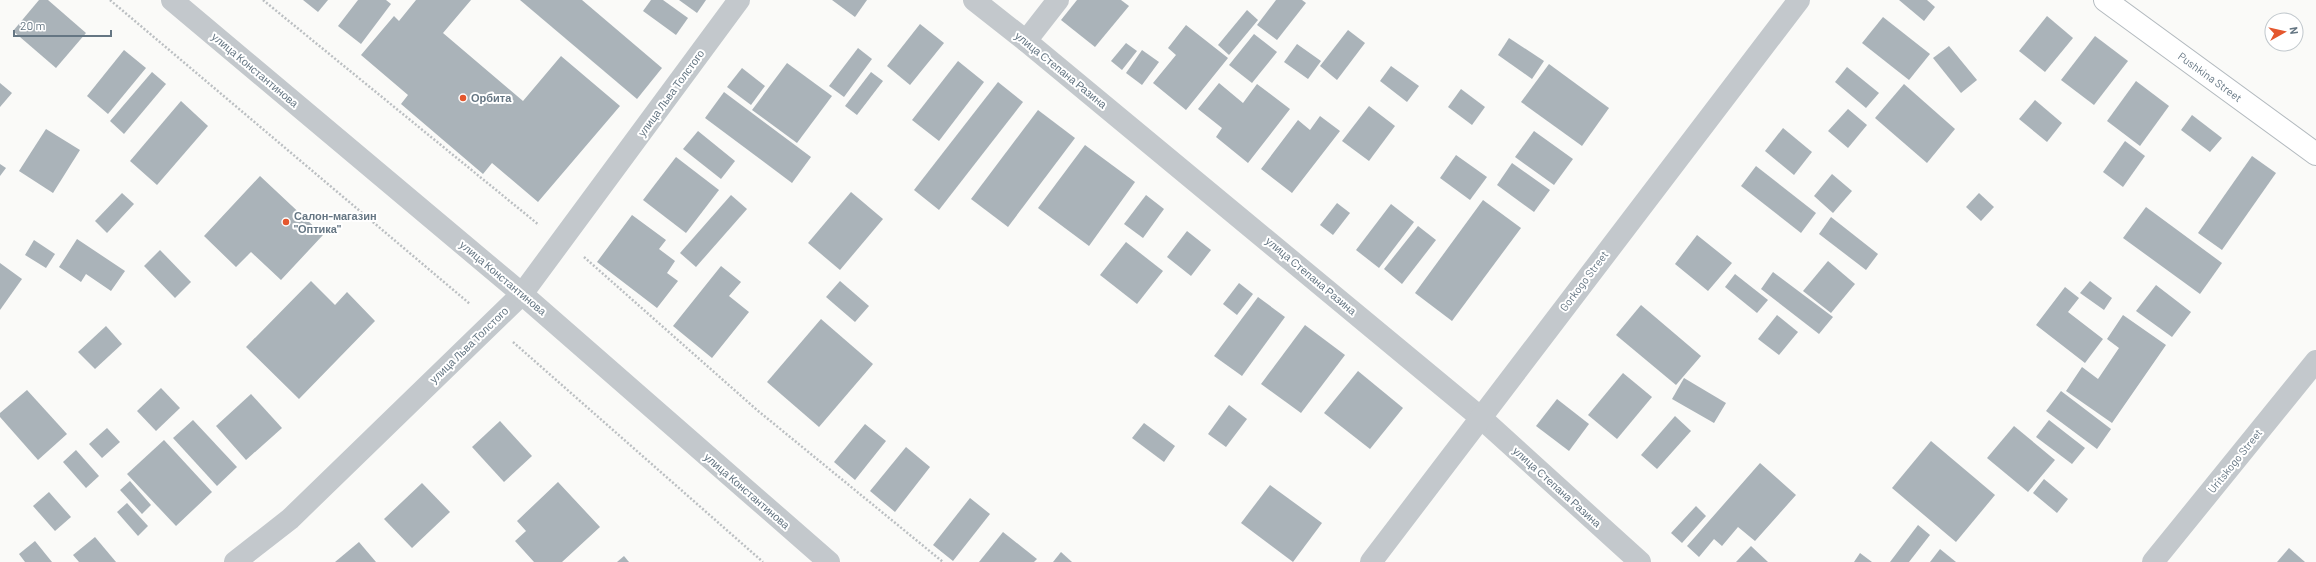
<svg xmlns="http://www.w3.org/2000/svg" width="2316" height="562" viewBox="0 0 2316 562" font-family="Barlow,sans-serif">
<rect width="100%" height="100%" fill="#fafaf8"/>
<g fill="#aab3b9">
<path d="M39 0H48L86 33 56 68 13 31Z"/>
<path d="M303 0H328L318 12Z"/>
<path d="M358 0H386L391 4 361 44 338 26Z"/>
<path d="M416 0H471L443 33 523 101 561 56 620 106 538 202 492 163 483 174 401 104 408 95 361 55 394 16 399 21Z"/>
<path d="M520 0H582L662 68 637 99Z"/>
<path d="M651 0H663L688 18 676 35 643 11Z"/>
<path d="M679 0H706L697 13Z"/>
<path d="M832 0H867L855 17Z"/>
<path d="M1077 0H1121L1129 6 1095 47 1061 20Z"/>
<path d="M1276 0H1302L1306 3 1277 40 1257 25Z"/>
<path d="M1899 0H1927L1935 7 1924 21Z"/>
<path d="M1247 10 1258 20 1229 55 1218 45Z"/>
<path d="M2047 16 2073 38 2045 72 2019 51Z"/>
<path d="M1883 17 1930 54 1909 80 1862 43Z"/>
<path d="M920 24 944 43 910 85 887 66Z"/>
<path d="M1186 25 1228 58 1186 110 1153 83 1176 55 1168 48Z"/>
<path d="M1348 30 1365 43 1337 80 1320 66Z"/>
<path d="M1254 34 1277 52 1252 83 1229 65Z"/>
<path d="M2095 36 2128 61 2094 105 2061 80Z"/>
<path d="M1509 38 1544 61 1532 79 1498 55Z"/>
<path d="M1126 43 1137 51 1122 70 1111 61Z"/>
<path d="M1297 44 1321 61 1308 79 1284 62Z"/>
<path d="M1949 46 1977 80 1961 93 1933 58Z"/>
<path d="M858 48 872 59 844 97 829 86Z"/>
<path d="M124 50 146 68 108 114 87 96Z"/>
<path d="M1142 50 1159 62 1142 85 1126 73Z"/>
<path d="M958 61 984 82 939 141 912 120Z"/>
<path d="M787 63 832 96 797 143 752 110Z"/>
<path d="M1549 64 1609 108 1582 146 1521 102Z"/>
<path d="M1391 66 1419 86 1407 102 1380 81Z"/>
<path d="M1847 67 1879 93 1866 108 1835 82Z"/>
<path d="M742 68 765 86 751 105 727 87Z"/>
<path d="M152 72 166 84 124 134 110 121Z"/>
<path d="M871 72 883 81 857 115 845 106Z"/>
<path d="M2136 81 2169 106 2140 146 2107 121Z"/>
<path d="M998 82 1023 102 939 210 914 190Z"/>
<path d="M0 83 12 93 0 107Z"/>
<path d="M1219 83 1243 103 1257 84 1290 109 1248 163 1216 137 1222 128 1198 109Z"/>
<path d="M1904 84 1955 129 1927 163 1875 118Z"/>
<path d="M1461 89 1485 107 1472 125 1448 107Z"/>
<path d="M724 92 811 157 792 183 705 118Z"/>
<path d="M2035 100 2062 123 2047 142 2019 119Z"/>
<path d="M181 101 208 126 157 185 130 161Z"/>
<path d="M1369 106 1395 126 1369 161 1342 141Z"/>
<path d="M1848 109 1867 125 1848 148 1828 131Z"/>
<path d="M1038 110 1075 138 1008 227 971 199Z"/>
<path d="M2192 115 2222 138 2210 152 2181 130Z"/>
<path d="M1320 116 1340 131 1292 193 1261 169 1298 120 1310 130Z"/>
<path d="M1783 128 1812 152 1794 175 1765 151Z"/>
<path d="M46 129 80 150 53 193 19 171Z"/>
<path d="M698 131 735 161 721 179 683 149Z"/>
<path d="M1534 131 1573 159 1554 185 1515 157Z"/>
<path d="M2125 141 2145 156 2123 187 2103 172Z"/>
<path d="M1085 145 1135 182 1089 246 1038 208Z"/>
<path d="M1456 155 1487 177 1470 200 1440 178Z"/>
<path d="M2252 156 2276 173 2222 250 2198 233Z"/>
<path d="M676 157 719 190 686 233 643 200Z"/>
<path d="M1512 163 1550 190 1534 212 1497 185Z"/>
<path d="M0 164 6 168 0 176Z"/>
<path d="M1756 166 1816 213 1801 233 1741 186Z"/>
<path d="M1832 174 1852 191 1833 213 1814 196Z"/>
<path d="M260 176 323 235 281 280 251 252 236 267 204 236Z"/>
<path d="M851 192 883 219 840 270 808 243Z"/>
<path d="M122 193 134 204 107 233 95 221Z"/>
<path d="M1979 193 1994 207 1981 221 1966 207Z"/>
<path d="M731 195 747 209 696 267 680 253Z"/>
<path d="M1146 195 1164 209 1143 238 1124 224Z"/>
<path d="M1483 200 1521 228 1452 321 1415 293Z"/>
<path d="M1337 203 1350 213 1333 235 1320 225Z"/>
<path d="M1391 204 1414 222 1379 268 1356 250Z"/>
<path d="M2146 207 2222 263 2200 294 2123 238Z"/>
<path d="M632 215 666 240 659 249 675 261 667 273 678 281 657 308 597 262Z"/>
<path d="M1831 217 1878 254 1866 270 1819 234Z"/>
<path d="M1418 226 1436 240 1402 284 1384 269Z"/>
<path d="M1187 231 1211 250 1191 276 1167 257Z"/>
<path d="M1697 235 1732 263 1708 291 1675 264Z"/>
<path d="M77 239 125 271 111 291 86 274 81 282 59 267Z"/>
<path d="M34 240 55 254 46 268 25 255Z"/>
<path d="M1126 242 1163 271 1137 304 1100 275Z"/>
<path d="M160 250 191 282 175 298 144 266Z"/>
<path d="M1828 261 1855 284 1831 313 1803 291Z"/>
<path d="M0 263 22 279 0 310Z"/>
<path d="M721 266 741 282 729 296 749 312 712 358 673 326Z"/>
<path d="M1773 272 1833 317 1819 334 1761 289Z"/>
<path d="M1735 274 1768 300 1757 313 1725 287Z"/>
<path d="M311 281 335 305 347 292 375 321 299 399 246 347Z"/>
<path d="M840 281 869 306 855 322 826 297Z"/>
<path d="M2090 281 2112 298 2104 310 2080 293Z"/>
<path d="M1239 283 1253 294 1237 315 1223 304Z"/>
<path d="M2156 285 2191 312 2172 337 2136 311Z"/>
<path d="M2065 287 2079 298 2068 312 2103 339 2085 363 2036 325Z"/>
<path d="M1258 297 1285 317 1242 376 1214 356Z"/>
<path d="M1641 305 1701 356 1676 385 1616 335Z"/>
<path d="M1777 315 1798 332 1779 355 1758 339Z"/>
<path d="M2123 315 2166 345 2112 423 2066 391 2082 367 2098 379 2119 348 2107 339Z"/>
<path d="M821 319 873 364 819 427 767 382Z"/>
<path d="M1305 325 1345 355 1301 413 1261 384Z"/>
<path d="M106 326 122 344 95 369 78 352Z"/>
<path d="M1358 371 1403 408 1370 449 1324 413Z"/>
<path d="M1623 373 1652 397 1617 439 1588 415Z"/>
<path d="M1684 378 1726 403 1714 423 1672 399Z"/>
<path d="M161 388 180 408 156 431 137 411Z"/>
<path d="M27 390 67 434 38 460 0 417V413Z"/>
<path d="M2061 391 2111 429 2097 449 2046 411Z"/>
<path d="M251 394 282 428 246 460 216 426Z"/>
<path d="M1557 399 1589 424 1569 451 1536 426Z"/>
<path d="M1229 405 1247 419 1226 447 1208 434Z"/>
<path d="M1675 416 1691 431 1657 469 1641 455Z"/>
<path d="M193 420 237 467 217 486 173 438Z"/>
<path d="M2049 420 2085 448 2072 464 2036 437Z"/>
<path d="M500 421 532 456 504 482 472 447Z"/>
<path d="M1144 423 1175 446 1164 462 1132 438Z"/>
<path d="M865 424 886 441 855 480 834 462Z"/>
<path d="M2014 426 2055 460 2028 492 1987 458Z"/>
<path d="M107 428 120 442 102 458 89 444Z"/>
<path d="M164 440 212 492 176 526 127 474Z"/>
<path d="M1931 441 1995 495 1956 542 1892 488Z"/>
<path d="M906 447 930 467 895 512 870 491Z"/>
<path d="M76 450 99 476 86 488 63 462Z"/>
<path d="M1760 463 1796 495 1755 541 1738 527 1722 546 1714 539 1699 557 1687 546Z"/>
<path d="M2044 479 2068 499 2057 513 2033 493Z"/>
<path d="M130 481 151 505 142 514 120 490Z"/>
<path d="M558 482 600 527 562 562H534L515 541 526 531 517 521Z"/>
<path d="M422 483 450 512 412 548 384 519Z"/>
<path d="M1270 485 1322 523 1293 562 1241 523Z"/>
<path d="M49 492 71 517 55 531 33 506Z"/>
<path d="M970 498 990 514 953 561 933 545Z"/>
<path d="M127 503 148 526 138 536 117 512Z"/>
<path d="M1696 506 1706 516 1682 543 1671 533Z"/>
<path d="M1918 525 1930 535 1909 562H1890Z"/>
<path d="M1003 532 1037 559 1034 562H979Z"/>
<path d="M95 537 116 562H79L73 555Z"/>
<path d="M35 541 52 562H25L19 554Z"/>
<path d="M359 542 376 562H335Z"/>
<path d="M1751 546 1768 562H1736Z"/>
<path d="M2289 548 2305 562H2277Z"/>
<path d="M1940 549 1956 562H1930Z"/>
<path d="M1061 552 1072 562H1053Z"/>
<path d="M1860 553 1872 562H1854Z"/>
<path d="M624 556 629 562H617Z"/>
</g>
<g fill="none" stroke-linecap="round" stroke-linejoin="round">
<g stroke="#b3babf" stroke-width="24">
<path id="secondary" d="M2105 0 2316 154"/>
</g>
<g stroke="#bbbfc2" stroke-width="2.5" stroke-dasharray="2 2" stroke-linecap="butt">
<path d="M110 0 470 304"/>
<path d="M263 0 539 225"/>
<path d="M584 257 757 410 943 562"/>
<path d="M513 342 763 562"/>
</g>
<g stroke="#c3c8cc" stroke-width="22">
<path d="M974 0 1026 41 1480 417 1640 562"/>
<path d="M1026 41 1058 0"/>
<path d="M235 562 290 519 522 294 739 0"/>
<path d="M1371 562 1799 0"/>
<path d="M2153 562 2316 361"/>
</g>
<path stroke="#c3c8cc" stroke-width="22" d="M172 0 522 294 829 562"/>
<use href="#secondary" stroke="#fff" stroke-width="22"/>
</g>
<g fill="#e4572e" stroke="#fff" stroke-width="1.5">
<circle cx="463" cy="98" r="4"/>
<circle cx="286" cy="222" r="4"/>
</g>
<g text-anchor="middle" stroke-width="4" stroke-linejoin="round" paint-order="stroke">
<g font-size="11" fill="#657683" stroke="#fff">
<text transform="translate(255 70) rotate(40)" y="4">улица Константинова</text>
<text transform="translate(1061 70) rotate(39)" y="4">улица Степана Разина</text>
<text transform="translate(2210 77) rotate(36)" y="4">Pushkina Street</text>
<text transform="translate(671 93) rotate(-54)" y="4">улица Льва Толстого</text>
<text transform="translate(1311 276) rotate(40)" y="4">улица Степана Разина</text>
<text transform="translate(503 278) rotate(40)" y="4">улица Константинова</text>
<text transform="translate(1584 281) rotate(-53)" y="4">Gorkogo Street</text>
<text transform="translate(469 345) rotate(-44)" y="4">улица Льва Толстого</text>
<text transform="translate(2235 461) rotate(-51)" y="4">Uritskogo Street</text>
<text transform="translate(1557 487) rotate(42)" y="4">улица Степана Разина</text>
<text transform="translate(747 491) rotate(41)" y="4">улица Константинова</text>
</g>
<g font-size="11" font-weight="bold" fill="#657683" stroke="#fff" text-anchor="start">
<text x="471" y="102">Орбита</text>
<text x="294" y="220">Салон-магазин<tspan x="294" dy="13">"Оптика"</tspan></text>
</g>
</g>
<g transform="translate(2284 32) rotate(82)"><circle r="19" fill="#ffffff" stroke="#c1c8cd"/>
<path d="M0-3L7 15L0 10L-7 15Z" fill="#e4572e"/>
<text y="-6" font-size="11" font-weight="bold" text-anchor="middle" fill="#657683">N</text>
</g>
<path d="M14 30v6h97v-6" fill="none" stroke="#657683" stroke-width="2"/>
<text x="20" y="30" font-size="12" fill="#657683" stroke="#ffffff" stroke-width="3" paint-order="stroke">20 m</text>
</svg>
